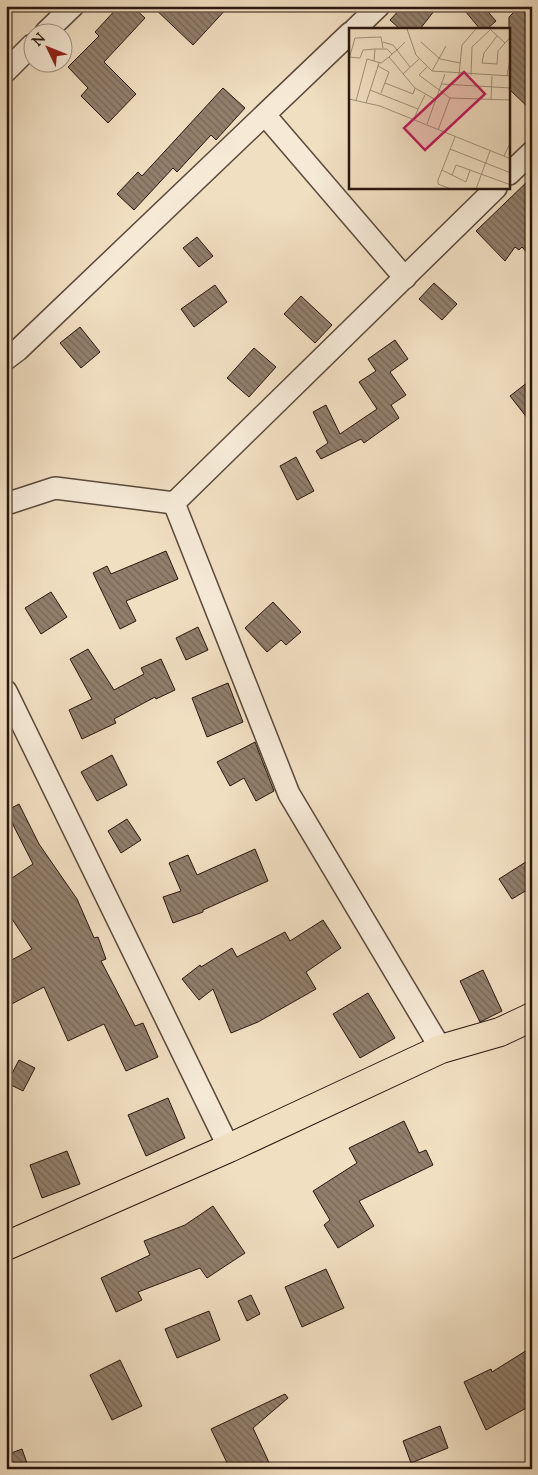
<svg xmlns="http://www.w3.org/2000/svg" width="538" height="1475" viewBox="0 0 538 1475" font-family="'Sorts Mill Goudy',serif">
<defs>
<pattern id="building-back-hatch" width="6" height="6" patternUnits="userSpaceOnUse" patternTransform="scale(1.25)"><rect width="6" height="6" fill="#917f6c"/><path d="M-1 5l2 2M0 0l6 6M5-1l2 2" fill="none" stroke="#766757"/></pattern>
</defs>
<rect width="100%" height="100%" fill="#f1dfc2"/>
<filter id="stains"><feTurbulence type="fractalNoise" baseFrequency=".004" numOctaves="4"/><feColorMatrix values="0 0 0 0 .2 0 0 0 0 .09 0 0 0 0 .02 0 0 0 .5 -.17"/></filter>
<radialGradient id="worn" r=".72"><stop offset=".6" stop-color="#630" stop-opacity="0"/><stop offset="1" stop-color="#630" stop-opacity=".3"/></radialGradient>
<g fill="url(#building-back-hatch)" stroke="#29170e">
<path d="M119 6H132L145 18 104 62 136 94 108 123 81 96 88 88 68 67 99 36 95 32Z"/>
<path d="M152 6H229L193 45Z"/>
<path d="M403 6H438L420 29H400L390 20Z"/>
<path d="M461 6H483L496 21 487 29H480Z"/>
<path d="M520 6H532V111L509 89V17Z"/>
<path d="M223 88 245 108 216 140 211 135 177 172 173 168 134 210 117 194 138 172 142 176Z"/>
<path d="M532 177V258L522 247 519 250 515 247 505 261 476 231Z"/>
<path d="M197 237 213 256 199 267 183 248Z"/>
<path d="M434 283 457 304 442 320 419 299Z"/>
<path d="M215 285 227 302 194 327 181 309Z"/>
<path d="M301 296 332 325 315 343 284 314Z"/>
<path d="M80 327 100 352 81 368 60 343Z"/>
<path d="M395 340 408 359 390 372 406 395 391 405 399 418 364 443 361 439 321 459 316 451 328 443 313 412 326 405 340 434 377 409 359 382 376 371 368 359Z"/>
<path d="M254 348 276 367 249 397 227 378Z"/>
<path d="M532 379V424L510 396Z"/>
<path d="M296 457 314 491 297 500 280 466Z"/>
<path d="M166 551 178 579 126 601 136 621 120 629 93 573 107 566 111 574Z"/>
<path d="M51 592 67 617 41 634 25 608Z"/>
<path d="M273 602 301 632 286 645 281 640 267 652 245 628Z"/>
<path d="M198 627 208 650 186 660 176 638Z"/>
<path d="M88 649 114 690 144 674 141 668 161 659 175 690 156 699 155 697 114 719 116 723 82 739 69 710 92 699 70 659Z"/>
<path d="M228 683 243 722 207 737 192 698Z"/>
<path d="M255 742 274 791 256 801 244 778 230 786 217 762Z"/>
<path d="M112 755 127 785 97 801 81 772Z"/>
<path d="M19 804 39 844 77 899 94 938 98 937 106 959 101 961 135 1026 143 1023 158 1057 126 1071 104 1024 68 1041 44 987 6 1007V963L32 949 6 910V882L33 864 6 811Z"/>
<path d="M127 819 141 840 121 853 108 831Z"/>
<path d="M255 849 268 881 203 910V912L173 923 163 897 181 891 169 863 188 855 197 875Z"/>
<path d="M532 858V887L512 899 499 879Z"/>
<path d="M323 920 341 948 306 972 316 989 258 1022 231 1033 213 989 199 1000 182 979 200 965 201 967 232 948 237 957 285 932 290 941Z"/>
<path d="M483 970 502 1011 480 1022 460 981Z"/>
<path d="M368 993 395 1038 360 1058 333 1014Z"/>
<path d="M19 1060 35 1068 23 1091 7 1083Z"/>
<path d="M168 1098 185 1138 146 1156 128 1115Z"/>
<path d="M404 1121 419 1153 426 1150 433 1165 359 1201 374 1226 338 1248 324 1225 330 1220 313 1191 357 1163 349 1148Z"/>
<path d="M67 1151 80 1184 42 1198 30 1165Z"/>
<path d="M213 1206 245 1253 207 1278 200 1268 138 1292 142 1300 116 1312 101 1278 150 1255 144 1241 185 1225Z"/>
<path d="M326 1269 344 1308 302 1327 285 1287Z"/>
<path d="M251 1295 260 1314 247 1321 238 1301Z"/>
<path d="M209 1311 220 1340 177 1358 165 1329Z"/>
<path d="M532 1347V1405L486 1430 464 1382 491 1369 492 1372Z"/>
<path d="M120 1360 142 1406 112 1420 90 1375Z"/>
<path d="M285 1394 288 1398 253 1428 272 1469H230L211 1429Z"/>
<path d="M440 1426 448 1448 411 1463 403 1441Z"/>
<path d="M22 1449 29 1469H6V1455Z"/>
</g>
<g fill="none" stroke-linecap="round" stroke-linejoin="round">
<g stroke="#5b493b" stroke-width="24">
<g id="minor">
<path d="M355 29 379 6"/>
<path d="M46 32 73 6"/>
<path d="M6 71 32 45"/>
<path d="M265 115 405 278"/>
<path d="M509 174 532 152"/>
<path d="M6 359 18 350 350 33"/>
<path d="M174 503 289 794 441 1049"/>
<path d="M6 504 55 488 174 503 496 188"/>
<path d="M6 691 229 1148"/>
</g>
</g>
<g stroke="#29170e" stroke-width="30">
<path id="primary" d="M6 1246 229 1148 441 1049 500 1032 532 1017"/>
</g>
<use href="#minor" stroke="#f6ead7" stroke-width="21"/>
<use href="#primary" stroke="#f1dfc2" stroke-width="28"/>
</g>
<g transform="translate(349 28)">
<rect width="161" height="161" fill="#f1dfc2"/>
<path fill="none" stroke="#a18f7a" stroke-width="1" d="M58 1 67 27 83 43 162 48M141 1 156 15 162 9M148 8 135 25 133 35 148 36 149 23 156 15M34 14 44 17 61 39M72 14 91 31 111 35M43 26 38 21H26L25 33 32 35 40 29 43 26 48 22 56 14M0 29 11 30 14 22 26 21M40 29 66 60 87 72M0 31 6 10 32 9 34 20M29 38 40 44 32 65M78 39 70 47 101 70 162 72M83 43 97 18M54 46 70 31M110 47 113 17 127 1M122 47 123 19 142 1M158 48 162 26M36 55 64 66 66 60M93 56 162 60M21 62 69 81 65 91M0 71 31 78 162 131M142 72 143 48M7 73 18 31 25 33M17 75 30 35M69 81 76 67M78 96 96 46M89 102 101 70M101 121 162 145M155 128 162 113M93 142 117 154 121 142 162 157M103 147 107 137 121 142M102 161 89 156V152L106 109M127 161 141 123"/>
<path fill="#c2185b" fill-opacity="0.15" stroke="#c2185b" stroke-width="2.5" d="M115 44 136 66 76 122 55 100Z"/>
<rect width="161" height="161" fill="none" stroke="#29170e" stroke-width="2.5"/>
</g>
<rect width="538" height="1475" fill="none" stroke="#f1dfc2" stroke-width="25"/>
<rect x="8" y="8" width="523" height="1460" fill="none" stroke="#29170e" stroke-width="2.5"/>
<rect x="12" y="12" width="513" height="1450" fill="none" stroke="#29170e"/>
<g transform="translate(48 48) rotate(313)"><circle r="24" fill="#f6ead7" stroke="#a49687"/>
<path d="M0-4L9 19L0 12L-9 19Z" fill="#8f2418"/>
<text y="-8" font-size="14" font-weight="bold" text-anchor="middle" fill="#29170e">N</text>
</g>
<rect width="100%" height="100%" filter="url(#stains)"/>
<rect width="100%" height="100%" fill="url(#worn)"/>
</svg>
